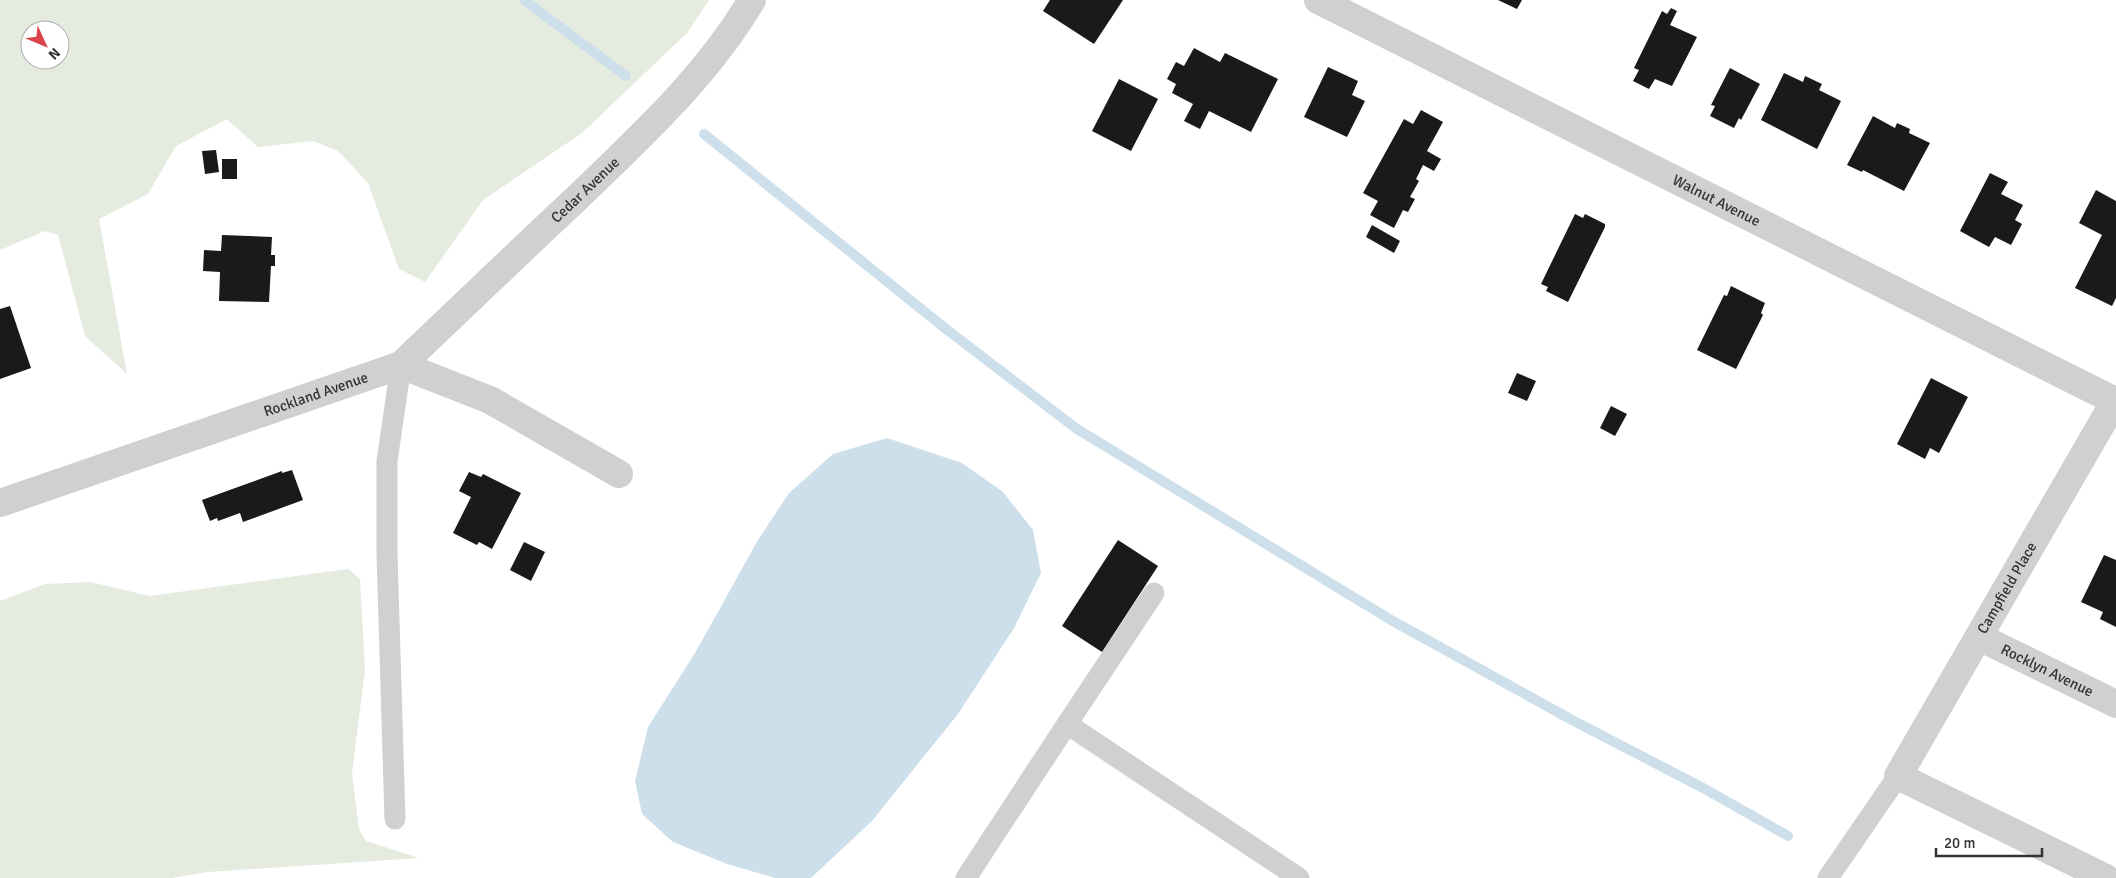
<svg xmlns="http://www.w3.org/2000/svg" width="2116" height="878" viewBox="0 0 2116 878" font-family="Signika,sans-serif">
<rect width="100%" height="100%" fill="#fff"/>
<g fill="#e5ebdf" fill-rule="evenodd">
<path d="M0 0H709L687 33 582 133 483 200 425 282 399 269 368 183 338 151 313 141 258 147 227 119 176 146 148 194 99 219 127 374 85 336 58 235 45 231 0 250ZM30 30H60V60H30Z"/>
<path d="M348 569 360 579 365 670 352 773 359 829 366 841 419 858 208 872 172 878H0V601L45 584 91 582 149 596Z"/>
</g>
<path fill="#cddfea" d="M887 438 962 463 1003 492 1033 530 1041 573 1014 628 958 714 872 821 811 878H775L727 864 673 842 642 814 635 781 648 727 695 653 758 540 789 493 833 454Z"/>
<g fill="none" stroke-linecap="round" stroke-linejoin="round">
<g stroke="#cddfea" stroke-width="10">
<path d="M524 0 626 76"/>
<path d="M704 134 946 329 1077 429 1391 620 1572 720 1705 789 1788 836"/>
</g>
</g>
<g fill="#1a1a1a">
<path d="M1050 0H1123L1094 44 1043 11Z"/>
<path d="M1498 0H1522L1517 9Z"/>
<path d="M1671 8 1677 11 1670 25 1697 37 1672 86 1655 79 1649 89 1633 81 1639 70 1634 68 1662 11 1667 14Z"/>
<path d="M1194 48 1220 62 1225 53 1278 79 1251 132 1209 111 1200 129 1184 121 1193 104 1172 93 1176 84 1167 79 1176 62 1184 66Z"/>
<path d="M1328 67 1358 81 1352 95 1365 101 1347 137 1304 117Z"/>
<path d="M1730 68 1760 84 1741 120 1739 118 1734 128 1710 116 1715 106 1711 105Z"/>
<path d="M1784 73 1803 82 1805 76 1822 84 1819 90 1841 101 1817 149 1761 120Z"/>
<path d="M1119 79 1158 99 1131 151 1092 131Z"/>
<path d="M1421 110 1443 122 1427 151 1441 159 1434 171 1423 165 1416 179 1419 181 1410 197 1415 199 1408 212 1403 210 1394 228 1370 215 1378 201 1363 193 1404 119 1413 124Z"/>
<path d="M1873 116 1895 128 1897 123 1910 129 1909 133 1930 143 1904 191 1863 170 1862 172 1847 165Z"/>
<path d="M216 150 219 172 205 174 202 151Z"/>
<rect x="222" y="159" width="15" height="20"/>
<path d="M1990 173 2008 182 2001 194 2023 205 2015 220 2022 224 2011 245 1995 237 1989 247 1960 231Z"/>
<path d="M2096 190 2116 201V298L2112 306 2075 288 2102 235 2079 223Z"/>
<path d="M1575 214 1583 218 1585 214 1605 224V227L1568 302 1546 291 1548 287 1541 284Z"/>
<path d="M1372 225 1400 241 1394 253 1366 237Z"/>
<path d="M222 235 272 237 271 255H275V266H271L269 302 219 301 220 272 203 271 204 250 221 251Z"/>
<path d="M1731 286 1765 303 1761 313 1763 315 1736 369 1697 350 1724 295 1727 296Z"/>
<path d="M10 306 31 368 0 379V309Z"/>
<path d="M1517 373 1536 381 1527 401 1508 393Z"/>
<path d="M1931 378 1968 397 1939 453 1930 448 1925 459 1897 444Z"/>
<path d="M1611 406 1627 414 1615 436 1600 428Z"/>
<path d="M292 470 303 500 243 522 240 513 218 521 217 518 210 521 202 500 282 471V473Z"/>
<path d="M469 472 481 477 483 474 521 493 492 549 479 542 477 545 453 533 471 497 459 491Z"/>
<path d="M1118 540 1158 566 1102 652 1062 626Z"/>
<path d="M524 542 545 552 531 581 510 570Z"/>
<path d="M2104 555 2116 560V627L2100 619 2103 612 2081 602Z"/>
</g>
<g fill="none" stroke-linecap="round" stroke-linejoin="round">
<g stroke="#d0d0d0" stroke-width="21">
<path d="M1067 724 1154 593"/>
<path d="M395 819 387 554V461L401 365"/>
<path d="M966 878 1067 724 1299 878"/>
<path d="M1828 878 1898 776"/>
</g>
<g stroke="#d0d0d0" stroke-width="28">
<path id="s1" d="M1318 0 2115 401"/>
<path id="s2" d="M401 365C460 309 518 253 577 198 641 136 706 77 752 0"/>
<path id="s3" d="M0 503 401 365 490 400 619 474"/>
<path id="s4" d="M1979 637 2116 704"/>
</g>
<path stroke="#d0d0d0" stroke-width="28" id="s5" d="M2106 878 1898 776 2116 399"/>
</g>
<g text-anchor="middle" stroke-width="5" stroke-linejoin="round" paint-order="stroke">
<g font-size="15" fill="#333" stroke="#fff">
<text dy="5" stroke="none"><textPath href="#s2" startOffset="254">Cedar Avenue</textPath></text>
<text dy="5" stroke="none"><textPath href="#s1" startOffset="446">Walnut Avenue</textPath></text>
<text dy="5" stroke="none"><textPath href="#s3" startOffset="334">Rockland Avenue</textPath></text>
<text dy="5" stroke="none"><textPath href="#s5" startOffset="449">Campfield Place</textPath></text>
<text dy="5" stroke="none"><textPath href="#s4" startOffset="76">Rocklyn Avenue</textPath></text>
</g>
</g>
<g transform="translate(45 45) rotate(134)"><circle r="24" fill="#ffffff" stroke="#adadad"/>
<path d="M0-4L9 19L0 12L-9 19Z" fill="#db434b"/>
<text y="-8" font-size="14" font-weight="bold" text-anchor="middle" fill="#333333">N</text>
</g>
<path d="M1936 848v8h106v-8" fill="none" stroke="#333333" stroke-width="2.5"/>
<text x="1944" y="848" font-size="15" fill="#333333" stroke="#ffffff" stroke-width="4" paint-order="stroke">20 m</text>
</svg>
